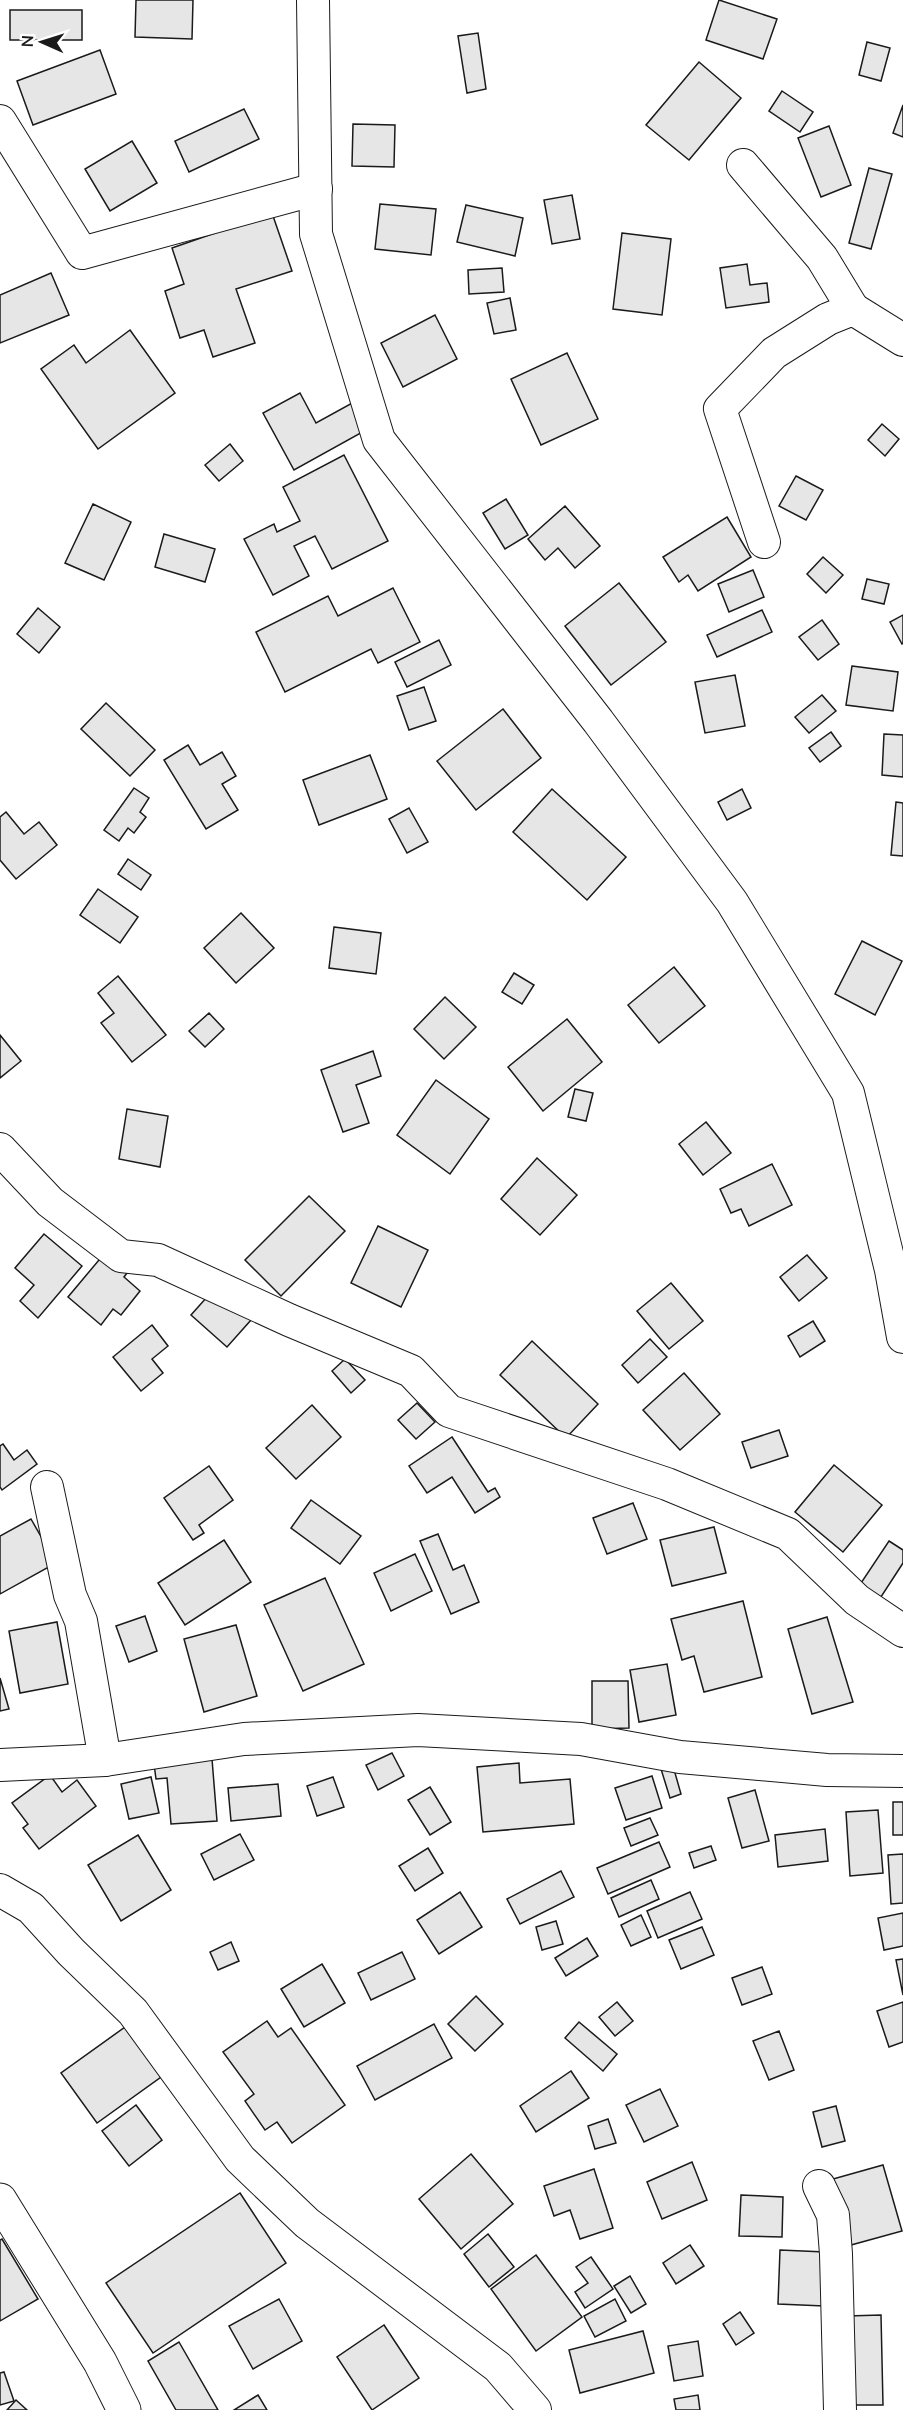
<svg xmlns="http://www.w3.org/2000/svg" width="903" height="2410" viewBox="0 0 903 2410" font-family="Mulish,sans-serif">
<rect width="100%" height="100%" fill="#fff"/>
<g fill="#e6e6e6" stroke="#1a1a1a" stroke-width="1.5">
<path d="M136 0H193L192 39 135 37Z"/>
<path d="M719 0 777 19 763 59 706 40Z"/>
<rect x="10" y="10" width="72" height="30"/>
<path d="M478 33 486 89 467 93 458 36Z"/>
<path d="M867 42 890 48 881 81 859 75Z"/>
<path d="M100 50 116 94 33 125 17 81Z"/>
<path d="M699 62 741 98 689 160 646 125Z"/>
<path d="M782 91 813 112 800 132 769 111Z"/>
<path d="M903 105V137L893 133Z"/>
<path d="M244 109 259 139 189 172 175 141Z"/>
<path d="M353 124 395 125 394 167 352 166Z"/>
<path d="M829 126 851 185 821 197 798 138Z"/>
<path d="M132 141 157 183 110 211 85 169Z"/>
<path d="M869 168 892 174 871 249 849 243Z"/>
<path d="M572 195 580 239 552 244 544 200Z"/>
<path d="M380 204 436 209 431 255 375 249Z"/>
<path d="M466 205 523 218 515 256 457 242Z"/>
<path d="M272 213 292 271 236 289 255 343 213 357 204 330 180 338 165 291 184 284 172 248Z"/>
<path d="M622 233 671 239 662 315 613 309Z"/>
<path d="M747 264 750 285 767 283 769 302 726 308 720 268Z"/>
<path d="M502 268 504 292 469 294 468 270Z"/>
<path d="M51 273 69 315 0 343V295Z"/>
<path d="M510 298 516 330 494 334 487 303Z"/>
<path d="M435 315 457 359 403 387 381 343Z"/>
<path d="M130 330 175 393 98 449 41 369 74 345 86 363Z"/>
<path d="M567 353 598 419 541 445 511 379Z"/>
<path d="M300 393 316 423 354 402 368 429 294 470 263 413Z"/>
<path d="M882 424 899 439 885 456 868 440Z"/>
<path d="M230 444 243 461 219 481 205 465Z"/>
<path d="M344 455 388 541 332 569 315 536 294 546 309 576 273 595 244 539 274 524 277 532 300 521 283 487Z"/>
<path d="M796 476 823 490 806 520 779 506Z"/>
<path d="M506 499 528 535 505 549 483 513Z"/>
<path d="M93 504 131 522 104 580 65 563Z"/>
<path d="M565 506 600 546 575 568 558 548 545 560 528 539Z"/>
<path d="M727 517 751 557 698 591 688 575 679 582 663 557Z"/>
<path d="M164 534 215 549 205 582 155 567Z"/>
<path d="M823 557 843 575 826 593 807 574Z"/>
<path d="M753 570 764 597 729 612 718 584Z"/>
<path d="M867 579 889 584 884 604 862 599Z"/>
<path d="M619 583 666 642 611 685 565 626Z"/>
<path d="M393 588 420 642 378 663 371 649 285 692 256 632 328 596 338 616Z"/>
<path d="M38 608 60 627 39 653 17 634Z"/>
<path d="M762 610 772 632 717 657 707 635Z"/>
<path d="M903 615V643L902 644 890 622Z"/>
<path d="M822 620 839 644 818 660 799 637Z"/>
<path d="M439 640 451 665 407 687 395 662Z"/>
<path d="M852 666 898 672 893 711 846 705Z"/>
<path d="M735 675 745 726 705 733 695 682Z"/>
<path d="M424 687 436 721 409 730 397 696Z"/>
<path d="M822 695 836 711 809 733 795 717Z"/>
<path d="M106 703 155 750 130 776 81 729Z"/>
<path d="M503 709 541 758 476 810 437 761Z"/>
<path d="M831 732 841 746 820 762 809 748Z"/>
<path d="M884 734 903 735V777L882 775Z"/>
<path d="M188 745 200 765 222 752 236 776 222 784 238 810 206 829 164 760Z"/>
<path d="M370 755 387 799 319 825 303 780Z"/>
<path d="M134 788 149 798 140 812 146 817 134 833 128 828 119 841 104 830Z"/>
<path d="M552 789 626 857 587 900 513 832Z"/>
<path d="M742 789 751 808 727 820 718 802Z"/>
<path d="M896 802 903 803V856L891 855Z"/>
<path d="M409 808 428 842 407 853 389 819Z"/>
<path d="M6 812 24 834 39 822 57 845 16 879 0 860V817Z"/>
<path d="M128 859 151 875 141 890 118 874Z"/>
<path d="M98 889 138 917 120 943 80 915Z"/>
<path d="M241 913 274 948 236 983 204 948Z"/>
<path d="M334 927 381 933 376 974 329 968Z"/>
<path d="M862 941 902 961 875 1015 835 994Z"/>
<path d="M674 967 705 1006 659 1043 628 1005Z"/>
<path d="M514 973 534 985 522 1004 502 992Z"/>
<path d="M118 976 166 1035 132 1062 101 1023 114 1013 98 993Z"/>
<path d="M445 997 476 1027 444 1059 414 1029Z"/>
<path d="M209 1013 224 1029 205 1047 189 1031Z"/>
<path d="M567 1019 602 1062 543 1111 508 1067Z"/>
<path d="M0 1035 21 1061 0 1078Z"/>
<path d="M373 1051 381 1076 356 1085 369 1123 343 1132 321 1070Z"/>
<path d="M436 1080 489 1119 450 1174 397 1135Z"/>
<path d="M575 1089 593 1093 586 1121 568 1117Z"/>
<path d="M127 1109 168 1116 160 1167 119 1159Z"/>
<path d="M706 1122 731 1153 703 1175 679 1144Z"/>
<path d="M537 1158 577 1195 540 1235 501 1199Z"/>
<path d="M772 1164 792 1205 749 1226 741 1209 731 1213 720 1189Z"/>
<path d="M309 1196 345 1231 281 1296 245 1260Z"/>
<path d="M378 1226 428 1250 401 1307 351 1283Z"/>
<path d="M44 1234 82 1266 38 1318 20 1301 34 1285 15 1268Z"/>
<path d="M104 1254 127 1273 124 1277 140 1291 121 1315 113 1309 101 1325 68 1297Z"/>
<path d="M807 1255 827 1278 799 1301 780 1277Z"/>
<path d="M671 1283 703 1321 669 1349 637 1311Z"/>
<path d="M215 1288 251 1320 227 1347 191 1315Z"/>
<path d="M813 1321 825 1341 800 1357 788 1336Z"/>
<path d="M152 1325 168 1346 152 1359 163 1373 141 1391 113 1357Z"/>
<path d="M650 1339 667 1357 638 1383 622 1365Z"/>
<path d="M532 1341 598 1404 566 1438 500 1375Z"/>
<path d="M345 1359 365 1380 351 1393 332 1371Z"/>
<path d="M684 1373 720 1414 680 1450 643 1410Z"/>
<path d="M417 1403 435 1422 416 1439 398 1420Z"/>
<path d="M312 1405 341 1437 296 1479 266 1448Z"/>
<path d="M779 1430 788 1456 751 1468 742 1442Z"/>
<path d="M452 1437 488 1492 495 1488 500 1497 475 1513 452 1477 427 1493 409 1466Z"/>
<path d="M3 1444 14 1460 27 1450 37 1464 2 1490 0 1487V1446Z"/>
<path d="M834 1465 882 1505 843 1552 795 1512Z"/>
<path d="M209 1466 233 1500 199 1525 204 1533 193 1540 164 1498Z"/>
<path d="M311 1500 361 1536 340 1564 291 1528Z"/>
<path d="M633 1503 647 1539 607 1554 593 1518Z"/>
<path d="M31 1519 56 1563 0 1594V1536Z"/>
<path d="M714 1527 726 1573 672 1586 660 1540Z"/>
<path d="M438 1534 453 1570 464 1565 479 1602 451 1614 420 1541Z"/>
<path d="M224 1540 251 1582 185 1625 158 1583Z"/>
<path d="M889 1541 903 1550V1563L879 1600 859 1586Z"/>
<path d="M415 1554 432 1591 391 1611 374 1573Z"/>
<path d="M325 1578 364 1664 303 1691 264 1605Z"/>
<path d="M743 1601 762 1677 704 1692 694 1656 682 1660 671 1619Z"/>
<path d="M145 1616 157 1651 129 1662 116 1626Z"/>
<path d="M827 1617 853 1702 812 1714 788 1629Z"/>
<path d="M57 1622 68 1684 20 1693 9 1631Z"/>
<path d="M236 1625 257 1696 204 1712 184 1639Z"/>
<path d="M667 1664 676 1715 639 1722 630 1670Z"/>
<path d="M0 1678 9 1709 0 1711Z"/>
<path d="M592 1681H628L629 1728 592 1729Z"/>
<path d="M392 1753 404 1776 378 1790 366 1765Z"/>
<path d="M212 1759 217 1821 171 1824 167 1778 156 1779 154 1764Z"/>
<path d="M519 1763 520 1783 570 1779 574 1824 483 1832 477 1767Z"/>
<path d="M673 1766 681 1794 670 1798 661 1769Z"/>
<path d="M50 1775 62 1792 77 1780 96 1806 39 1849 23 1828 28 1824 12 1803Z"/>
<path d="M652 1776 662 1808 626 1820 615 1788Z"/>
<path d="M151 1777 159 1813 129 1819 121 1784Z"/>
<path d="M333 1777 344 1807 317 1816 307 1786Z"/>
<path d="M278 1784 281 1816 231 1821 228 1788Z"/>
<path d="M430 1787 451 1822 430 1835 408 1800Z"/>
<path d="M755 1790 769 1841 742 1848 728 1798Z"/>
<rect x="893" y="1802" width="10" height="33"/>
<path d="M878 1810 883 1873 850 1876 846 1812Z"/>
<path d="M650 1818 658 1835 631 1846 624 1828Z"/>
<path d="M825 1829 828 1861 778 1867 775 1835Z"/>
<path d="M240 1834 254 1860 214 1880 201 1854Z"/>
<path d="M138 1835 171 1890 121 1921 88 1865Z"/>
<path d="M659 1842 670 1867 608 1894 597 1868Z"/>
<path d="M711 1846 716 1860 694 1868 689 1853Z"/>
<path d="M428 1848 443 1873 415 1891 399 1866Z"/>
<path d="M903 1854V1903L891 1904 888 1855Z"/>
<path d="M561 1871 574 1897 520 1924 507 1899Z"/>
<path d="M651 1880 659 1899 619 1917 611 1898Z"/>
<path d="M460 1892 482 1927 439 1954 417 1920Z"/>
<path d="M690 1892 702 1919 658 1938 647 1911Z"/>
<path d="M903 1913V1946L884 1950 878 1918Z"/>
<path d="M641 1915 651 1937 631 1946 621 1925Z"/>
<path d="M556 1921 563 1944 542 1950 536 1927Z"/>
<path d="M702 1927 714 1955 681 1969 669 1940Z"/>
<path d="M587 1938 598 1956 566 1976 555 1958Z"/>
<path d="M231 1942 239 1961 218 1970 210 1952Z"/>
<path d="M402 1952 415 1979 371 2000 358 1973Z"/>
<path d="M903 1959V1995L896 1960Z"/>
<path d="M322 1964 345 2003 304 2027 281 1989Z"/>
<path d="M762 1967 772 1994 742 2005 732 1978Z"/>
<path d="M476 1996 503 2024 475 2051 448 2024Z"/>
<path d="M617 2002 633 2021 615 2036 599 2017Z"/>
<path d="M903 2002V2042L889 2047 877 2011Z"/>
<path d="M267 2021 278 2037 291 2028 345 2105 292 2143 277 2122 265 2130 245 2101 254 2094 223 2052Z"/>
<path d="M132 2022 168 2072 97 2123 61 2073Z"/>
<path d="M579 2022 617 2054 603 2071 565 2038Z"/>
<path d="M434 2024 452 2058 375 2100 357 2066Z"/>
<path d="M779 2031 794 2070 769 2080 753 2041Z"/>
<path d="M571 2071 589 2098 536 2132 520 2106Z"/>
<path d="M660 2089 678 2126 644 2142 626 2105Z"/>
<path d="M136 2105 162 2140 129 2166 102 2131Z"/>
<path d="M836 2106 845 2141 822 2147 813 2112Z"/>
<path d="M608 2119 616 2143 595 2149 588 2126Z"/>
<path d="M471 2154 513 2204 461 2249 419 2199Z"/>
<path d="M692 2162 707 2200 662 2219 647 2182Z"/>
<path d="M883 2165 902 2231 851 2245 833 2179Z"/>
<path d="M594 2169 613 2228 580 2239 570 2210 554 2216 544 2186Z"/>
<path d="M240 2193 286 2263 153 2353 106 2283Z"/>
<path d="M741 2195 783 2197 782 2237 739 2236Z"/>
<path d="M488 2234 514 2267 489 2287 464 2254Z"/>
<path d="M2 2239 38 2299 0 2321V2240Z"/>
<path d="M690 2245 704 2266 676 2284 663 2263Z"/>
<path d="M780 2250 825 2252 824 2306 778 2304Z"/>
<path d="M536 2255 582 2317 536 2351 491 2289Z"/>
<path d="M591 2257 613 2289 585 2308 575 2292 588 2283 576 2267Z"/>
<path d="M630 2276 646 2304 631 2313 614 2286Z"/>
<path d="M279 2299 302 2341 253 2369 229 2326Z"/>
<path d="M615 2299 626 2321 595 2337 584 2316Z"/>
<path d="M740 2312 754 2333 736 2345 723 2324Z"/>
<path d="M881 2315 883 2405H848L847 2316Z"/>
<path d="M384 2325 419 2378 372 2410 337 2357Z"/>
<path d="M643 2331 654 2373 580 2393 569 2350Z"/>
<path d="M698 2341 703 2376 674 2381 668 2346Z"/>
<path d="M179 2342 218 2410H176L148 2361Z"/>
<path d="M4 2372 14 2401 0 2405V2373Z"/>
<path d="M258 2395 267 2410H234Z"/>
<path d="M698 2395 700 2410H676L674 2399Z"/>
<path d="M16 2400 27 2410H7Z"/>
</g>
<g fill="none" stroke-linecap="round" stroke-linejoin="round">
<g stroke="#1a1a1a" stroke-width="34">
<g id="minor">
<path d="M313 0 316 234 379 440 598 721 732 902 848 1093 891 1270 903 1337"/>
<path d="M0 121 82 253 316 189"/>
<path d="M743 165 822 258 853 309"/>
<path d="M764 542 720 409 774 353 828 319 853 309 903 340"/>
<path d="M0 1149 50 1202 121 1256 158 1260 289 1320 411 1371 449 1411 667 1484 788 1534 857 1600 903 1631"/>
<path d="M47 1487 70 1595 81 1621 105 1760"/>
<path d="M0 1765 105 1760 244 1739 418 1730 581 1739 680 1757 827 1770 903 1771"/>
<path d="M0 1890 31 1908 71 1952 133 2012 240 2159 307 2223 498 2367 535 2410"/>
<path d="M819 2186 833 2215 836 2254 840 2410"/>
</g>
</g>
<g stroke="#1a1a1a" stroke-width="35">
<path id="tertiary" d="M0 2200 100 2362 124 2410"/>
</g>
<use href="#minor" stroke="#fff" stroke-width="32"/>
<use href="#tertiary" stroke="#fff" stroke-width="33"/>
</g>
<g transform="translate(42 42) rotate(273)" stroke="#ffffff" stroke-width="4.5" paint-order="stroke">
<path d="M0-4.5L10 22L0 15L-10 22Z" fill="#1a1a1a"/>
<text y="-9" font-size="16" font-weight="bold" text-anchor="middle" fill="#1a1a1a">N</text>
</g>
</svg>
